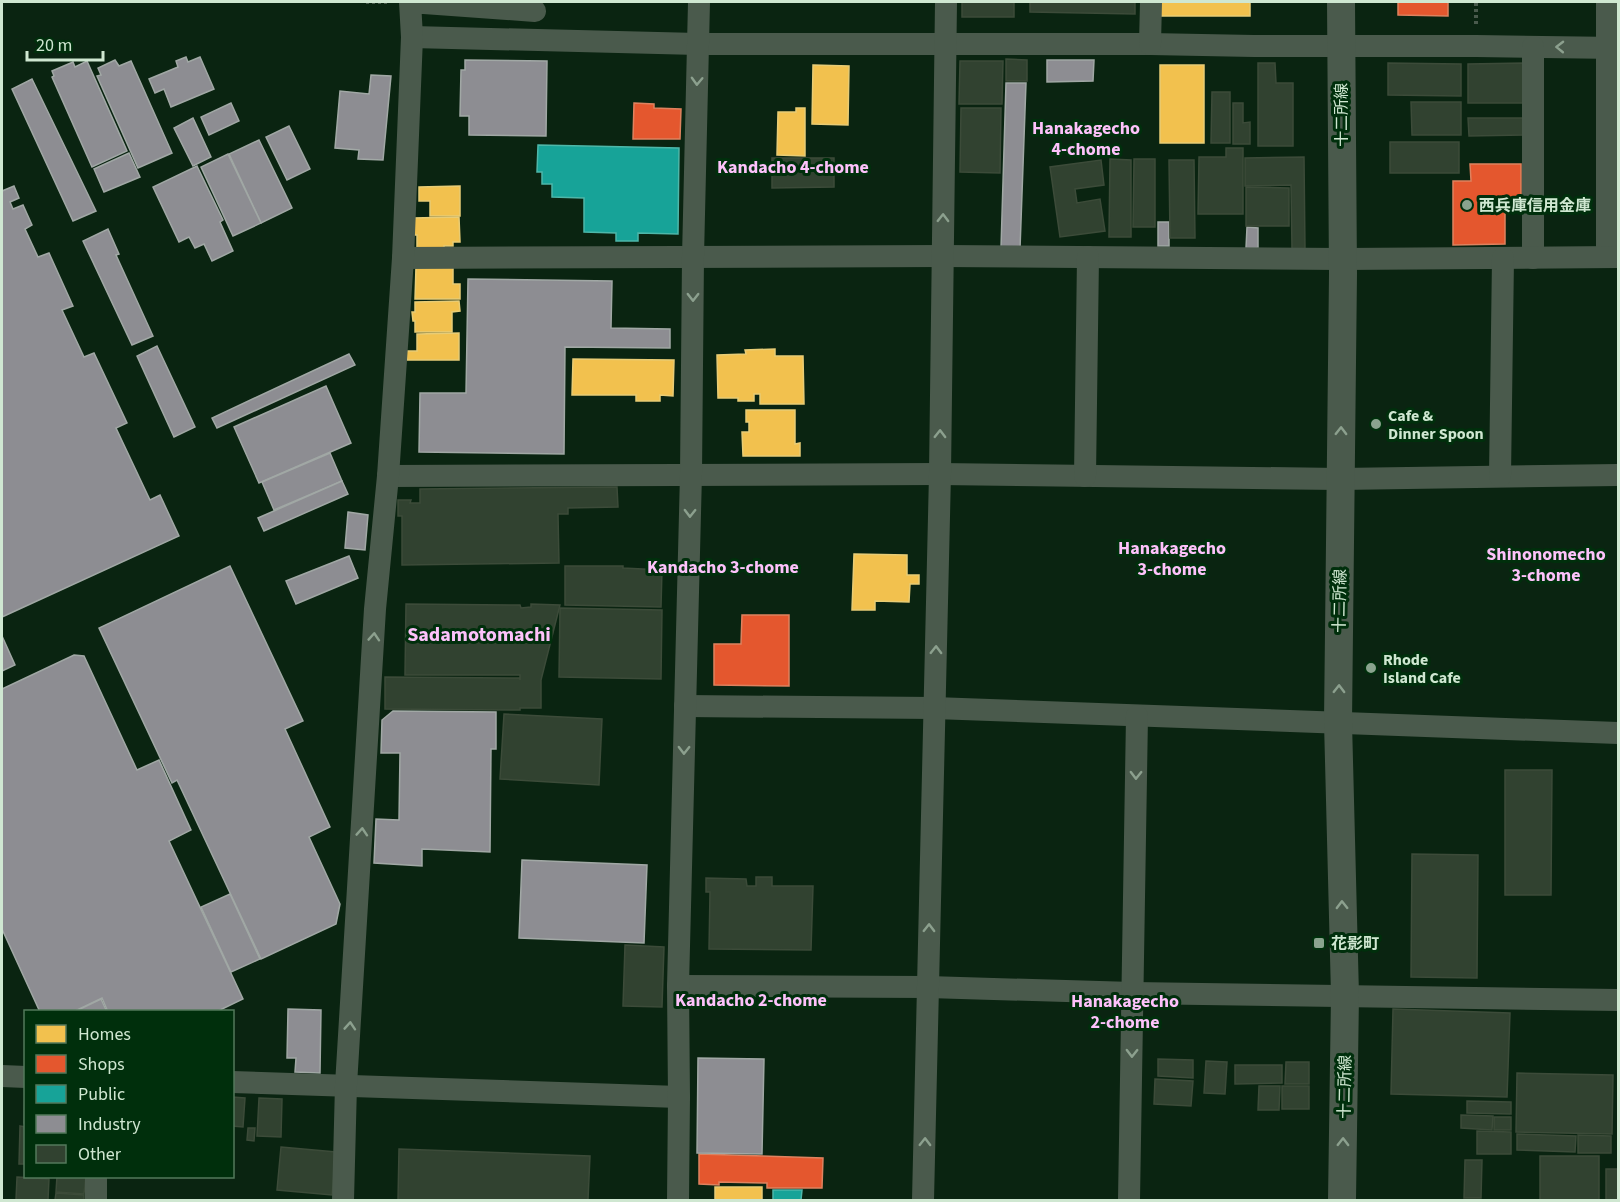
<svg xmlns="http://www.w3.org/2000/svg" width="1620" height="1202" viewBox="0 0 1620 1202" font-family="'Source Sans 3','Noto Sans JP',sans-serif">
<rect width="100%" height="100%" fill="#0a2411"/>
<g fill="#f2c14e" stroke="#e8cc75" stroke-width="1.5">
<rect x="1158" y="2" width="92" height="14"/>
<path d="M813 65 849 66 848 125 812 124Z"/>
<rect x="1160" y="65" width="44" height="78"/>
<path d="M796 108H805V156L777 155 778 112H796Z"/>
<path d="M460 186V216H430V201H419V187Z"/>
<path d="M459 217 460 242H453V246H444V249H417V235H413V218Z"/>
<path d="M416 267H453V284H460V299H415Z"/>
<path d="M459 301 460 311 452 312V332H415V321H413L412 312H415V302Z"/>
<path d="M459 333V360H407L406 351H417V334Z"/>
<path d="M775 349V356H803L804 404H760V394H754V401H738V398H718L717 355 746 354 745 350Z"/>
<path d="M573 359 674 360 673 396 660 395V401H636V395H572Z"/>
<path d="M746 410H795V444L800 443V456H743L742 432H749V422H746Z"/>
<path d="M854 554 907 555V575H919V584H910L909 602 875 601V610H852Z"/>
<rect x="715" y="1187" width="47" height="13"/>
</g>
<g fill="#e4572e" stroke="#de825f" stroke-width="1.5">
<path d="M1398 2H1448V16L1398 15Z"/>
<path d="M634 103 654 104V108L681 109 680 139H633Z"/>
<path d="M1470 164H1521V200H1505V244L1453 245V181H1471Z"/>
<path d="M742 615H789V686L714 685V644H741Z"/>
<path d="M699 1154 823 1158 822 1188H767V1183L719 1182V1185L699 1184Z"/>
</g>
<g fill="#17a398" stroke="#4eb7a9" stroke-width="1.5">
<path d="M538 145 679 148 678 234 638 233V241H616V233L584 232V198L552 197V184H542V172H537Z"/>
<path d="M773 1190H802L801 1200H773Z"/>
</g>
<g fill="#8d8d92" stroke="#a1a8a5" stroke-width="1.5">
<path d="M186 57 188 62 200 57 214 89 171 107 164 89 155 93 149 79 178 67 176 61Z"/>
<path d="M115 60 119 66 131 61 172 153 138 168 97 76 101 75 98 68Z"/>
<path d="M465 60 547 61 546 136 469 135V116H460L461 70H465Z"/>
<path d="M1047 60H1094L1093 81 1047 82Z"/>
<path d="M87 61 127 151 92 167 52 77 54 76 52 71 73 62 75 67Z"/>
<path d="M371 75 391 76 383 160 358 159 359 150 335 148 340 91 369 94Z"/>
<path d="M32 79 96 211 73 221 12 89Z"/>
<path d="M1006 83H1026L1020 249 1001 248Z"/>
<path d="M231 103 239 121 209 135 201 117Z"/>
<path d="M193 118 211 157 193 166 174 128Z"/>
<path d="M289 126 310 169 287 180 266 137Z"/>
<path d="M259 140 292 208 261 223 229 154Z"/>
<path d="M129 153 140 177 104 192 94 169Z"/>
<path d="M228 154 261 223 233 236 201 167Z"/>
<path d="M197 166 223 220 220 222 233 251 212 261 204 244 195 248 189 237 179 242 153 187Z"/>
<path d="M14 186 19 198 10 202 13 209 23 205 32 225 25 229 38 257 49 253 73 306 62 310 84 357 94 353 127 423 116 428 150 500 160 495 179 536 2 617V190V191Z"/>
<rect x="1158" y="222" width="11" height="24"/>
<path d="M1247 227 1258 228V248H1246Z"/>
<path d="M108 229 119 254 116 255 153 336 132 345 83 241Z"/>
<path d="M468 279 612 281 611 328 670 329V348L565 347 564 454 419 452 420 393H466Z"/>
<path d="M157 346 195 427 174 437 137 356Z"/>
<path d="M349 354 355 365 217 428 212 418Z"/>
<path d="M326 386 351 443 259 483 234 427Z"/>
<path d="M330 453 342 481 274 510 262 482Z"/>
<path d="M342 481 348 494 264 531 258 518Z"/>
<path d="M348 512 368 515 365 550 345 548Z"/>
<path d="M349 556 358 578 296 604 286 581Z"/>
<path d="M230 566 303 721 285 729 330 827 309 837 340 904 336 924 261 959 177 780 172 783 99 628Z"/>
<path d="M2 636 15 665 2 671Z"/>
<path d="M74 655 84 656 137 770 159 760 191 830 169 841 243 999 216 1012H108L102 998 73 1012H40L2 929V689Z"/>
<path d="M393 711 496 712V749H491L490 852 422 849V866L374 863 376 819 399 820 400 753H381L382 720Z"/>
<path d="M522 860 647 865 644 943 519 938Z"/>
<path d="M230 894 260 959 231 972 201 907Z"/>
<path d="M101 999 107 1012H79L78 1010Z"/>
<path d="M288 1009 321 1010 320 1073 295 1072 296 1058H287Z"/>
<path d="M698 1058 764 1059 762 1154 697 1153Z"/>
</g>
<g fill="#314230" stroke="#3c4b39" stroke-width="1.5">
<rect x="962" y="2" width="52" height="15"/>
<path d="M1030 2H1135V14L1030 12Z"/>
<path d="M1006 59 1027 60V81H1006Z"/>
<path d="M960 61H1003L1002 104H959Z"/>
<path d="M1258 63H1275L1276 83H1293V146H1258Z"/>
<path d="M1388 63 1461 64V96L1388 95Z"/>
<path d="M1523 63 1524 103H1468V64Z"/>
<path d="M1212 92H1230V143H1211Z"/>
<path d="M1411 102H1461V135H1412Z"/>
<path d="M1233 103H1243V123L1250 122V144H1233Z"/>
<path d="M961 108H1001L1000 173 960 172Z"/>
<path d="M1468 118H1523V135L1469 136Z"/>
<rect x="1390" y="142" width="69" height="31"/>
<path d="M1226 148H1243V214H1198L1199 157H1226Z"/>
<path d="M1304 157 1305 249H1292L1291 185 1245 186V158Z"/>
<path d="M772 158H834V187L772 188Z"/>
<path d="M1110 159 1131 160V237H1109Z"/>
<path d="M1134 159H1155V227H1133Z"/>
<path d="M1101 160 1104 185 1075 189 1077 203 1100 199 1105 231 1060 237 1050 167Z"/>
<path d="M1169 160H1194L1195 238H1170Z"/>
<path d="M1246 187 1289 188V226H1246Z"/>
<path d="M617 487 618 507 568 508V514H558L559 563 402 565V516H398V500H411L410 503H420V489Z"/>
<path d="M565 566H623V568L662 570 661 607 565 605Z"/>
<path d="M406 604 520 605 521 608 531 607V604L560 605 541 680V708H520V710L385 709V677L520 678V680V675H405Z"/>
<path d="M560 608 662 610 661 679 559 677Z"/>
<path d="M504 714 602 719 599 785 500 779Z"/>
<path d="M1505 770H1552L1551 895H1505Z"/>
<path d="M1412 854 1478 855 1477 978 1411 977Z"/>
<path d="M756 877H772V886H813L811 950 709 949 710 892H706V878L746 879 747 886H756Z"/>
<path d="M625 945 664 947 662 1007 623 1006Z"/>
<path d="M1393 1009 1510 1013 1507 1097 1391 1094Z"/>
<path d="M1158 1059 1193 1060V1078L1158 1076Z"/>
<path d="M1206 1061 1227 1062 1225 1094 1204 1093Z"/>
<path d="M1286 1062H1309V1084H1285Z"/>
<path d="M1235 1065H1282V1083L1235 1084Z"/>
<path d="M1517 1073 1613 1075 1612 1134 1516 1132Z"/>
<path d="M1155 1079 1193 1081 1191 1106 1154 1104Z"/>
<path d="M1259 1086H1280L1279 1110H1258Z"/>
<rect x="1282" y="1086" width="27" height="23"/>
<path d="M25 1089H26V1123H24Z"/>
<path d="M232 1097 245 1098 243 1127 232 1126Z"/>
<path d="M259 1098 282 1099 281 1137 257 1136Z"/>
<path d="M1467 1101 1511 1102V1114L1467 1113Z"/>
<path d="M1461 1115 1493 1116 1492 1130 1461 1128Z"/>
<rect x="1494" y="1117" width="17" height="13"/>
<path d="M20 1126 26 1127V1164H19Z"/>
<path d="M248 1128H255L254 1141 247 1140Z"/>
<path d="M1477 1131 1511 1132V1154H1477Z"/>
<path d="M1517 1134 1576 1136 1575 1152 1517 1150Z"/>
<path d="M1578 1135 1611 1136V1153H1578Z"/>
<path d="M281 1147 336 1152 332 1195 277 1190Z"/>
<path d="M399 1149 590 1156 588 1200H398Z"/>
<rect x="1540" y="1156" width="59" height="44"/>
<path d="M1465 1160H1482L1481 1198H1464Z"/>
<rect x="1606" y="1169" width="12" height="31"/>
<path d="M57 1176H86L84 1194 56 1192Z"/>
<path d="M17 1177 49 1179 48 1200H16Z"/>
<path d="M56 1193 84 1195V1200H55Z"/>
</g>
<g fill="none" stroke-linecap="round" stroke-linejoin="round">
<g stroke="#495a4c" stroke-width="4" stroke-dasharray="3 3" stroke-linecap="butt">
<path d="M366 2H388"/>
<path d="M1476 24V2"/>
</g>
<g stroke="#4a5a4c" stroke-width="22">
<path d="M412 37 698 44H1150L1254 46H1476L1618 48"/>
<path d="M1150 44 1151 2"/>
<path d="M1533 47V258"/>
<path d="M1607 257V2"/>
<path d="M403 258 943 256 1342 259 1618 257"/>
<path d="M388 476 940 474 1340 479 1618 475"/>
<path d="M1085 476 1088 257"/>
<path d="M1500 476 1503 258"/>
<path d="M685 706 934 708 1618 733"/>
<path d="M678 986 928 987 1133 993 1618 1000"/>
<path d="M2 1076 26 1077"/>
<path d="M232 1082 679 1097"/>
<path d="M96 1200V1176"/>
<path d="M343 1200 346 1085 375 609 388 476 403 258 412 37 410 2 535 11"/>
<path d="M678 1200 679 1097 678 986 691 474 693 257 699 2"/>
<path d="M923 1200 940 474 946 2"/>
<path d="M1129 1200 1137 716"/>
</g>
<path stroke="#4a5a4c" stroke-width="28" d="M1341 2 1343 273 1338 722 1345 995 1342 1200"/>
</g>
<defs><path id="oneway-chevron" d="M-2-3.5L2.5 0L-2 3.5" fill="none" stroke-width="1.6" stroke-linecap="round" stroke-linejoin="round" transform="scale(1.5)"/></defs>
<g stroke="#8ca08e">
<use href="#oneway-chevron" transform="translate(1560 47) rotate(-179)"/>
<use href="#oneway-chevron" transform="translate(697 81) rotate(92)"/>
<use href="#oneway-chevron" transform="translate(943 218) rotate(-89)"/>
<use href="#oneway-chevron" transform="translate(693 297) rotate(90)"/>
<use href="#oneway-chevron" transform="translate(1341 431) rotate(-89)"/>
<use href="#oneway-chevron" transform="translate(940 434) rotate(-89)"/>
<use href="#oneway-chevron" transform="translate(690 513) rotate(91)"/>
<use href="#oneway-chevron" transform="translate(374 637) rotate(-86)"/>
<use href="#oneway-chevron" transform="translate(936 650) rotate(-89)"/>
<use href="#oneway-chevron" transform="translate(1339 689) rotate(-89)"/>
<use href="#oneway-chevron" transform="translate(684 750) rotate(91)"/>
<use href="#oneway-chevron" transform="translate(1136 775) rotate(91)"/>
<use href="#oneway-chevron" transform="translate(362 832) rotate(-86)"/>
<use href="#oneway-chevron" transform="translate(1342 905) rotate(-91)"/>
<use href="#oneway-chevron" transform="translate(929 928) rotate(-89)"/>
<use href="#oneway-chevron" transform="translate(350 1026) rotate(-86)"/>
<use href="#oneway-chevron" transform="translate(1132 1053) rotate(91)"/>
<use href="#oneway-chevron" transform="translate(925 1142) rotate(-89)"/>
<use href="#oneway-chevron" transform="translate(1343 1142) rotate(-89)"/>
</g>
<g fill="#8aa38e" stroke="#002f0c" stroke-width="2">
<circle cx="1467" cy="205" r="6"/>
<circle cx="1376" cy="424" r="6"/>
<circle cx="1371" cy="668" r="6"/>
<rect x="1313" y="937" width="12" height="12" rx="3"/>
</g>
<g text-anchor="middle" stroke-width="6" stroke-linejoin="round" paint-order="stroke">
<g font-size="16" fill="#cfe7d1" stroke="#002f0c">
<text transform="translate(1341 115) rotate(-90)" y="6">十二所線</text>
<text transform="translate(1339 601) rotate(-89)" y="6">十二所線</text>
<text transform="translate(1344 1087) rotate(-89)" y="6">十二所線</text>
</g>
<g font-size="16" font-weight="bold" fill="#cfe7d1" stroke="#002f0c" text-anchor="start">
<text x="1479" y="211">西兵庫信用金庫</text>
<text x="1388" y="421">Cafe &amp;<tspan x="1388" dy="18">Dinner Spoon</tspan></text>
<text x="1383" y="665">Rhode<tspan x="1383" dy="18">Island Cafe</tspan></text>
<text x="1331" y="949">花影町</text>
</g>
<g font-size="18" font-weight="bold" fill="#fdc2fb" stroke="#002f0c">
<text x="1086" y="134">Hanakagecho<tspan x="1086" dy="21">4-chome</tspan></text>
<text x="793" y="173">Kandacho 4-chome</text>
<text x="1172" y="554">Hanakagecho<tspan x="1172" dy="21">3-chome</tspan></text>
<text x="1546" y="560">Shinonomecho<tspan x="1546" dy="21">3-chome</tspan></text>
<text x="723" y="573">Kandacho 3-chome</text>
<text x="751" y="1006">Kandacho 2-chome</text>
<text x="1125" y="1007">Hanakagecho<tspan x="1125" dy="21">2-chome</tspan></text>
</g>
<g font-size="20" font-weight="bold" fill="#fdc2fb" stroke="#002f0c">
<text x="479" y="641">Sadamotomachi</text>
</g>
</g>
<rect width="1620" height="1202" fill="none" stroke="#cfe7d1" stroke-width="6"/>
<rect x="24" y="1010" width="210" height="168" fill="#002f0c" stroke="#53795b" stroke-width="1.5"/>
<rect x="36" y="1025" width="30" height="18" fill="#f2c14e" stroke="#53795b" stroke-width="1.5"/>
<text x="78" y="1040" font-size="18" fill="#cfe7d1">Homes</text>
<rect x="36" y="1055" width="30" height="18" fill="#e4572e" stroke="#53795b" stroke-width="1.5"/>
<text x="78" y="1070" font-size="18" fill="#cfe7d1">Shops</text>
<rect x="36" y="1085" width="30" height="18" fill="#17a398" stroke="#53795b" stroke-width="1.5"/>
<text x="78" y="1100" font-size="18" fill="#cfe7d1">Public</text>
<rect x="36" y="1115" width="30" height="18" fill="#8d8d92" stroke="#53795b" stroke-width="1.5"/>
<text x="78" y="1130" font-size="18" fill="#cfe7d1">Industry</text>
<rect x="36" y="1145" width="30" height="18" fill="#314230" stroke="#53795b" stroke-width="1.5"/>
<text x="78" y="1160" font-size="18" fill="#cfe7d1">Other</text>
<path d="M27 51v9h76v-9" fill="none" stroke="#cfe7d1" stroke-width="3"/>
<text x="36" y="51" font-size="18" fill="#cfe7d1" stroke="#002f0c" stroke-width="4.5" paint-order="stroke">20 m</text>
</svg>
